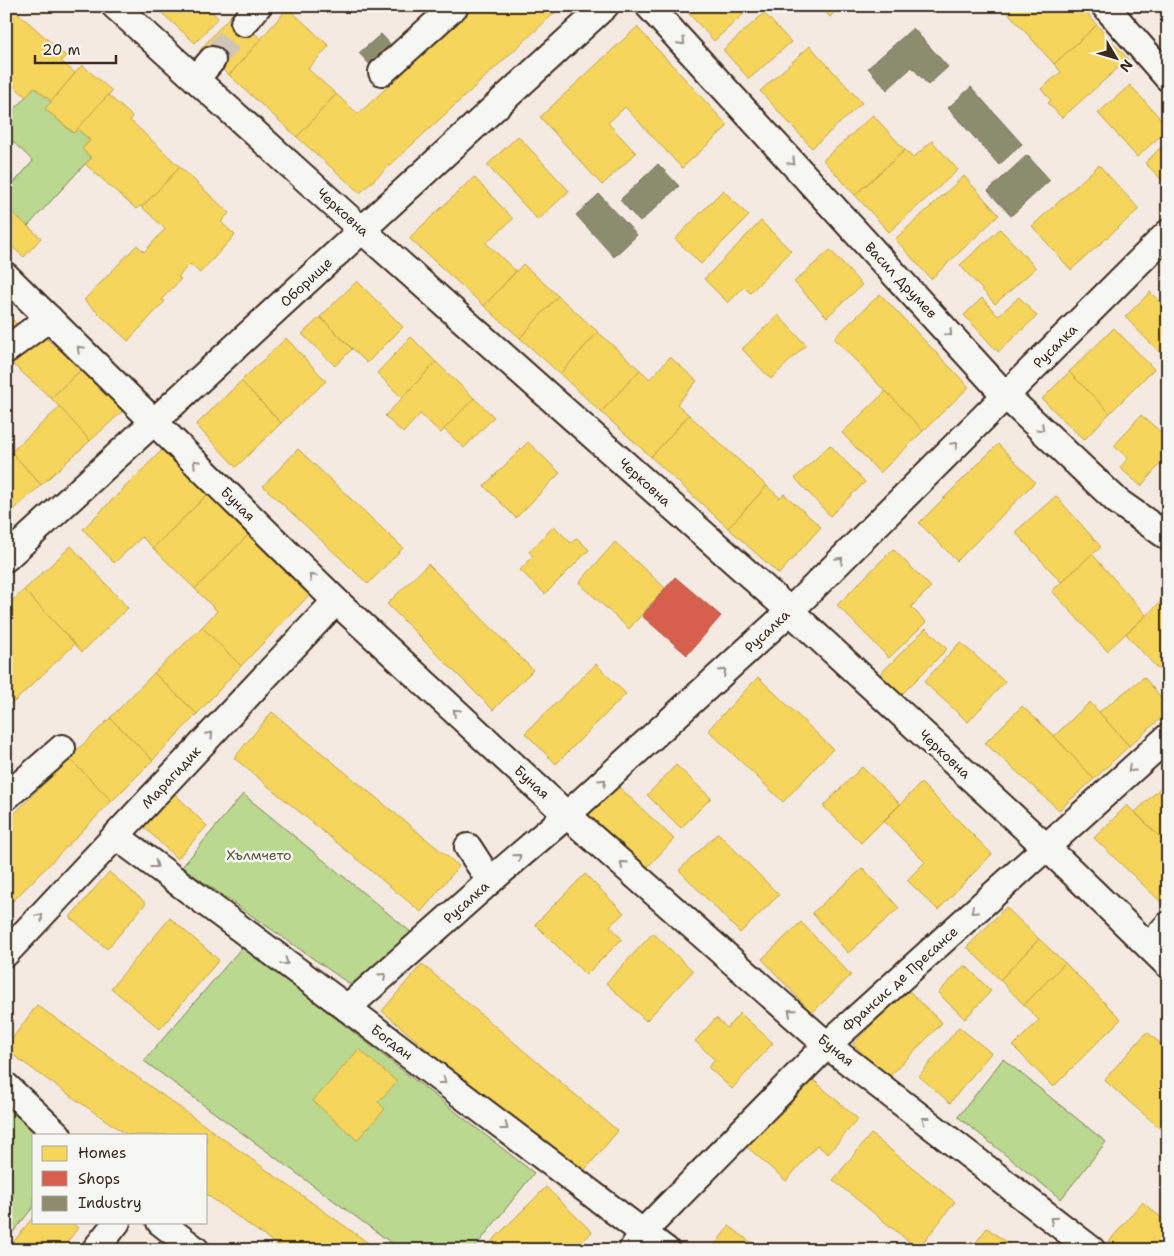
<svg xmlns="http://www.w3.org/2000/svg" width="1174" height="1256" viewBox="0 0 1174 1256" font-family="'Shantell Sans',sans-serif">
<rect width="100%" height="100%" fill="#f5eae2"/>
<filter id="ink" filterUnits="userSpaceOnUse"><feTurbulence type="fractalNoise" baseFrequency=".02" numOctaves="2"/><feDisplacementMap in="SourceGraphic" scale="10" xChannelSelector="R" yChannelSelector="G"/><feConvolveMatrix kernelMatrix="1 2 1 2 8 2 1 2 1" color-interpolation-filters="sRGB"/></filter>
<g filter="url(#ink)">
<g fill="#bbd890" stroke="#7b8157">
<path d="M34 87 52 102 46 109 73 133 77 129 90 140 82 149 92 158 85 164 28 226 6 218V192L33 161 6 135V119Z"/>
<path d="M243 794 412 933 351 985 182 867Z"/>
<path d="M243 946 534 1173 473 1250H401L144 1061Z"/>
<path d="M1003 1059 1106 1142 1061 1199 958 1117Z"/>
<path d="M6 1086 58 1135H34V1206L6 1241Z"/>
</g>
<g fill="#f6d55c" stroke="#bea249">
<path d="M6 6H10L66 56 61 61 75 73 52 102 34 87 26 97 6 79Z"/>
<path d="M154 6H212L209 9 218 18 195 43Z"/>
<path d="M475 6H562L360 193 297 137 336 94 358 114Z"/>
<path d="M682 6H748L750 8 714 41Z"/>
<path d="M820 6H841L830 17Z"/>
<path d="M1002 6H1081L1097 25 1054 64Z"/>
<path d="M1155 6H1168V17L1166 19Z"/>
<path d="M288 8 329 46 308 69 336 94 297 137 229 75Z"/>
<path d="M233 13 261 39 229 75 200 50Z"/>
<path d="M764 13 791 42 749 79 723 50Z"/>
<path d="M1097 25 1128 59 1062 118 1048 103 1051 100 1041 89 1061 72 1054 64Z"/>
<path d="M637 27 728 126 682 168 625 107 608 123 636 153 602 185 540 117Z"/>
<path d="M810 46 862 103 812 148 760 91Z"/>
<path d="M82 65 112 91 74 133 45 109Z"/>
<path d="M1130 85 1168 127V129L1137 157 1098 113Z"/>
<path d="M108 95 132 116 130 120 180 167 142 207 140 206 136 209 85 164 92 158 82 149 90 140 77 129Z"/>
<path d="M873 115 905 150 855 195 823 160Z"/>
<path d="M518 136 569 191 538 220 487 165Z"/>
<path d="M1168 140V181L1165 183 1145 163Z"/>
<path d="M932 141 958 170 889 232 855 195 905 150 913 158Z"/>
<path d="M1099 165 1139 209 1071 270 1032 226Z"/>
<path d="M180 167 229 213 221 222 235 235 200 273 190 264 178 277 181 279 162 299 165 301 128 341 84 300 137 245 144 252 165 229 142 207Z"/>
<path d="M964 176 999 215 931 279 895 239Z"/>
<path d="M474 177 513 219 486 243 516 271 484 306 409 238Z"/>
<path d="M723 190 749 216 701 264 675 239Z"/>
<path d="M12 212 41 238 24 257 6 242V218Z"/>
<path d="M761 221 791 251 750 293 744 287 728 303 704 279Z"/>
<path d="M1000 229 1036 268 995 304 960 265Z"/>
<path d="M830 250 862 285 827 317 794 282Z"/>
<path d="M523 264 558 296 520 338 484 306Z"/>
<path d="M357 281 403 327 367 363 320 317Z"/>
<path d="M1150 292 1168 310V355L1165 358 1125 317Z"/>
<path d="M880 294 969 387 923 431 834 338Z"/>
<path d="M558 296 598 332 560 374 520 338Z"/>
<path d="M1019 297 1037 316 998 352 964 315 982 298 998 316Z"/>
<path d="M6 312 20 328 6 341Z"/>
<path d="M778 315 806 345 771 379 742 349Z"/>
<path d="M320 317 352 349 335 366 302 334Z"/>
<path d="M1114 328 1154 369 1110 413 1069 372Z"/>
<path d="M35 329 82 369 51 398 8 360Z"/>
<path d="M598 332 640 370 601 412 560 374Z"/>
<path d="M411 337 436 362 402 398 377 373Z"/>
<path d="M286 338 326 381 281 423 241 381Z"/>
<path d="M670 357 697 381 677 404 689 415 651 457 601 412 640 370 650 379Z"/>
<path d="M436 362 474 398 441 433 420 414 403 433 385 416Z"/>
<path d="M82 369 126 408 90 441 51 398Z"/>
<path d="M1069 372 1110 413 1084 440 1042 399Z"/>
<path d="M241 381 281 423 236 467 196 425Z"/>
<path d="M886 391 923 431 880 473 842 433Z"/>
<path d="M474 398 494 417 464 448 444 429Z"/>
<path d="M60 407 90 441 41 485 11 452Z"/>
<path d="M689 415 767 486 728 528 651 457Z"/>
<path d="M1141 415 1168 438V455L1141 486 1120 468 1128 458 1114 446Z"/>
<path d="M528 442 560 473 516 518 484 486Z"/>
<path d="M168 444 212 490 153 548 142 537 114 563 83 529Z"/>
<path d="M998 444 1035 482 957 561 919 523Z"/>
<path d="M830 445 865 482 830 516 795 478Z"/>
<path d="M6 446 41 485 6 517Z"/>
<path d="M298 449 403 548 368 584 263 486Z"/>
<path d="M1168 475V485L1163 481Z"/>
<path d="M767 486 780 498 784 494 821 527 779 574 728 528Z"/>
<path d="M212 490 253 530 195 589 153 548Z"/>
<path d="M1056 496 1101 547 1061 582 1015 532Z"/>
<path d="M554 526 571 543 577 538 589 550 545 594 520 570 533 556 529 552Z"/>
<path d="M253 530 315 589 241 666 202 627 217 611 195 589Z"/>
<path d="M615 542 665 588 629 629 579 583Z"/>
<path d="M71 546 128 608 82 652 24 590Z"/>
<path d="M893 549 931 587 911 607 926 622 889 658 837 605Z"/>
<path d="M1092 554 1146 615 1107 651 1052 591Z"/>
<path d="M428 564 533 670 493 710 387 604Z"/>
<path d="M24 590 75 644 15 701 6 692V607Z"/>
<path d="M1167 596 1168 597V680L1126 634Z"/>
<path d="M202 627 241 666 197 714 154 673Z"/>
<path d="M926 628 947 649 901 695 880 674Z"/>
<path d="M960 642 1005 682 968 722 924 682Z"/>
<path d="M596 664 626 694 556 764 525 733Z"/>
<path d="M154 673 197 714 153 760 110 718Z"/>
<path d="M758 677 833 749 783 802 708 730Z"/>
<path d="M1144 677 1168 706V712L1129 746 1099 712Z"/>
<path d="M6 692 15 701 6 709Z"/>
<path d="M1090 702 1129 746 1094 779 1054 736Z"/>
<path d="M1022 706 1054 736 1094 779 1059 810 985 743Z"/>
<path d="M272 712 459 866 421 912 234 758Z"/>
<path d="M110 718 153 760 112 801 69 758Z"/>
<path d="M69 758 112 801 6 908V822Z"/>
<path d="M676 765 711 798 681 828 647 795Z"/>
<path d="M862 767 900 804 861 843 823 806Z"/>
<path d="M1168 781V845L1135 812Z"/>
<path d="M921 783 992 854 938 910 907 880 925 862 884 821Z"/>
<path d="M617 785 674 839 641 874 584 819Z"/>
<path d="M175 794 207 826 177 859 144 827Z"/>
<path d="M1127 805 1168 845V901L1164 905 1094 838Z"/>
<path d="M718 833 779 895 740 933 679 870Z"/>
<path d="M863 868 899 908 848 953 812 913Z"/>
<path d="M109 872 146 903 107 949 70 917Z"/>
<path d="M585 874 624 913 610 926 622 939 586 975 535 924Z"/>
<path d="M1006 907 1039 939 1000 980 967 947Z"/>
<path d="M170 918 219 960 160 1029 111 988Z"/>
<path d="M801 922 851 975 812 1013 762 959Z"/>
<path d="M653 933 693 971 646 1021 606 983Z"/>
<path d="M1039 939 1065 963 1024 1005 1000 980Z"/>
<path d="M1065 963 1121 1019 1053 1087 1013 1046 1039 1020 1024 1005Z"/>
<path d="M422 964 618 1131 578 1178 382 1011Z"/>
<path d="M965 965 991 991 965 1019 938 993Z"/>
<path d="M907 989 942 1023 888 1078 853 1044Z"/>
<path d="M37 1005 378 1250H284L206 1194V1135H127L48 1080 6 1050V1047Z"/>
<path d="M740 1013 773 1043 732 1089 708 1067 715 1060 695 1041 716 1018 727 1028Z"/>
<path d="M959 1027 991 1053 950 1103 919 1076Z"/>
<path d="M1147 1032 1168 1050V1135L1104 1080Z"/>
<path d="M359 1049 397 1082 378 1102 385 1109 357 1140 313 1101Z"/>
<path d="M808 1075 858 1119 828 1154 817 1145 786 1181 746 1146Z"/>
<path d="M871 1134 955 1202 918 1249 833 1180Z"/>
<path d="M546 1187 592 1232 574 1250H483Z"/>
<path d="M1142 1202 1168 1223V1250H1102Z"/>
<path d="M34 1216V1222H71L78 1228 61 1250H7Z"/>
<path d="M729 1226 761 1250H711Z"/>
<path d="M987 1228 1017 1250H970Z"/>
</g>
<path fill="#d6604d" stroke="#a8503f" d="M675 577 721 616 687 655 642 616Z"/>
<g fill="#8c8c6e" stroke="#746f56">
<path d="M913 28 948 67 928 85 912 67 887 90 868 68Z"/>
<path d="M381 34 394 48 373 68 359 53Z"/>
<path d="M971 87 1022 144 999 165 948 108Z"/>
<path d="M1027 155 1050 180 1011 216 988 191Z"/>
<path d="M658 164 679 186 640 222 620 200Z"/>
<path d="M599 194 637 235 614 257 576 215Z"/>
</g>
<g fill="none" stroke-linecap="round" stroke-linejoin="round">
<path stroke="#d0c4bb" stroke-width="26" stroke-dasharray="26 13" stroke-linecap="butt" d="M212 60 244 23"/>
<g stroke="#3b2a1e" stroke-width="30">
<g id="minor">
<path d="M115 6 362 230 790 611 1062 862 1168 965"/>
<path d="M649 6 1005 395 1117 501 1168 537"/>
<path d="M1105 6 1168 78"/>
<path d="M244 23 258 6"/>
<path d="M382 72 455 6"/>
<path d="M196 79 212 60"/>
<path d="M6 276 336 601 567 815 827 1045 1092 1250"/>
<path d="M6 350 49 318"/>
<path d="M6 558 605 6"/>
<path d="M6 797 62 748"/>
<path d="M116 836 347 1008 666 1250"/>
<path d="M468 847 490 881"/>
<path d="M1149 946 1168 925"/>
<path d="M6 953 336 601"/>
<path d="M347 1008 490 881 567 815 790 611 1168 233"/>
<path d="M6 1086 58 1135"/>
<path d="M160 1222 196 1250"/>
<path d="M95 1250 117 1222"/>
<path d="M632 1250 643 1232 827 1045 1168 737"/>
</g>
</g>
<use href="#minor" stroke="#f6f6f2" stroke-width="26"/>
</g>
<defs><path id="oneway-chevron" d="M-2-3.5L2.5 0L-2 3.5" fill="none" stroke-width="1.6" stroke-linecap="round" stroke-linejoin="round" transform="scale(1.25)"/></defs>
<g stroke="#989088">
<use href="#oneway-chevron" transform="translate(682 42) rotate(47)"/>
<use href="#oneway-chevron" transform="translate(792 162) rotate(47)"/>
<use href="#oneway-chevron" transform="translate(949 333) rotate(47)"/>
<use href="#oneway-chevron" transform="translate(80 349) rotate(-135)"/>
<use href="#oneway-chevron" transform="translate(1041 428) rotate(44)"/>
<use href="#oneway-chevron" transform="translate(955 445) rotate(-45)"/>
<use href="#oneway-chevron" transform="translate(196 463) rotate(-135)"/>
<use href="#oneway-chevron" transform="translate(840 560) rotate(-45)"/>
<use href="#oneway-chevron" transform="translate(312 577) rotate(-135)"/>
<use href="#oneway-chevron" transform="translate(723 672) rotate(-43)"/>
<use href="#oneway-chevron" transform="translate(456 712) rotate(-137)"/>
<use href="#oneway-chevron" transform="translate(210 735) rotate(-47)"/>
<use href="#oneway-chevron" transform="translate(1131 769) rotate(138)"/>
<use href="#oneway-chevron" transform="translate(603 782) rotate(-43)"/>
<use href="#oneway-chevron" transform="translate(518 857) rotate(-40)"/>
<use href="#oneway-chevron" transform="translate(623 864) rotate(-139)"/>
<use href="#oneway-chevron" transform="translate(155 865) rotate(37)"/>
<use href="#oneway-chevron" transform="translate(974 911) rotate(138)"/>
<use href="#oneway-chevron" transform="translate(40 917) rotate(-47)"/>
<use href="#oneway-chevron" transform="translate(285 962) rotate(37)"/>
<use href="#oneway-chevron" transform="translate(383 976) rotate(-42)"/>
<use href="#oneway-chevron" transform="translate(791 1012) rotate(-139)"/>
<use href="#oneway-chevron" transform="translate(443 1081) rotate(37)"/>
<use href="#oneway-chevron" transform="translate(925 1120) rotate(-142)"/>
<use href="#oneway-chevron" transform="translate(505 1127) rotate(37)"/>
<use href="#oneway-chevron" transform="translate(1053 1220) rotate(-142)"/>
</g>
</g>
<g text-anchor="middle" stroke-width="5" stroke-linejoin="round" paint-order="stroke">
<g font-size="14" fill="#3b2a1e" stroke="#f6f6f2">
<text transform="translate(343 212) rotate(42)" y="5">Черковна</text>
<text transform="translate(901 280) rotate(47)" y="5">Васил Друмев</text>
<text transform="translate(306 282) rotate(-43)" y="5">Оборище</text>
<text transform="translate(1055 346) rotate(-45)" y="5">Русалка</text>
<text transform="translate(645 482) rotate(42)" y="5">Черковна</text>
<text transform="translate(238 504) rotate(45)" y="5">Буная</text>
<text transform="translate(767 631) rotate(-43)" y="5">Русалка</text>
<text transform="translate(945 754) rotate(43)" y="5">Черковна</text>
<text transform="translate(171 777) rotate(-47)" y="5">Марагидик</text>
<text transform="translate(532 782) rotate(43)" y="5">Буная</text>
<text transform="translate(466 902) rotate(-42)" y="5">Русалка</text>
<text transform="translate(900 979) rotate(-42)" y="5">Франсис де Пресансе</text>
<text transform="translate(392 1042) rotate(37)" y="5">Богдан</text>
<text transform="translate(836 1050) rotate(39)" y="5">Буная</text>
</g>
<g font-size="14" fill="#5b563a" stroke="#f6f6f2">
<text x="259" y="860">Хълмчето</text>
</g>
</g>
<rect width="1174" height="1256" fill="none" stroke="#f6f6f2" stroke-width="25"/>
<rect x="12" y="12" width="1149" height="1231" fill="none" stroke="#3b2a1e" stroke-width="2" filter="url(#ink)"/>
<rect x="32" y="1134" width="175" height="90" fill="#f6f6f2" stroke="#aba49d"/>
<rect x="42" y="1146" width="25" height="15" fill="#f6d55c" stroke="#aba49d"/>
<text x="78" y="1158" font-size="15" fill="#3b2a1e">Homes</text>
<rect x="42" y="1171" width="25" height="15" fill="#d6604d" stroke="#aba49d"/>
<text x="78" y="1184" font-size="15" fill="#3b2a1e">Shops</text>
<rect x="42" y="1196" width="25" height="15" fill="#8c8c6e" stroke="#aba49d"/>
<text x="78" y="1208" font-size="15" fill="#3b2a1e">Industry</text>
<g transform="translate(1116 58) rotate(128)" stroke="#f6f6f2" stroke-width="4" paint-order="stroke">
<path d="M0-4L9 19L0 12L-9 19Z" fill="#3b2a1e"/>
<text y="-8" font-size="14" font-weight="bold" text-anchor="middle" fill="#3b2a1e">N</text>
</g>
<path d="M35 55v8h81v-8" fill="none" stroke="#3b2a1e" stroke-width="2.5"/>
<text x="42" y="55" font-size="15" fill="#3b2a1e" stroke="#f6f6f2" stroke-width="4" paint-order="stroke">20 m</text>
</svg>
